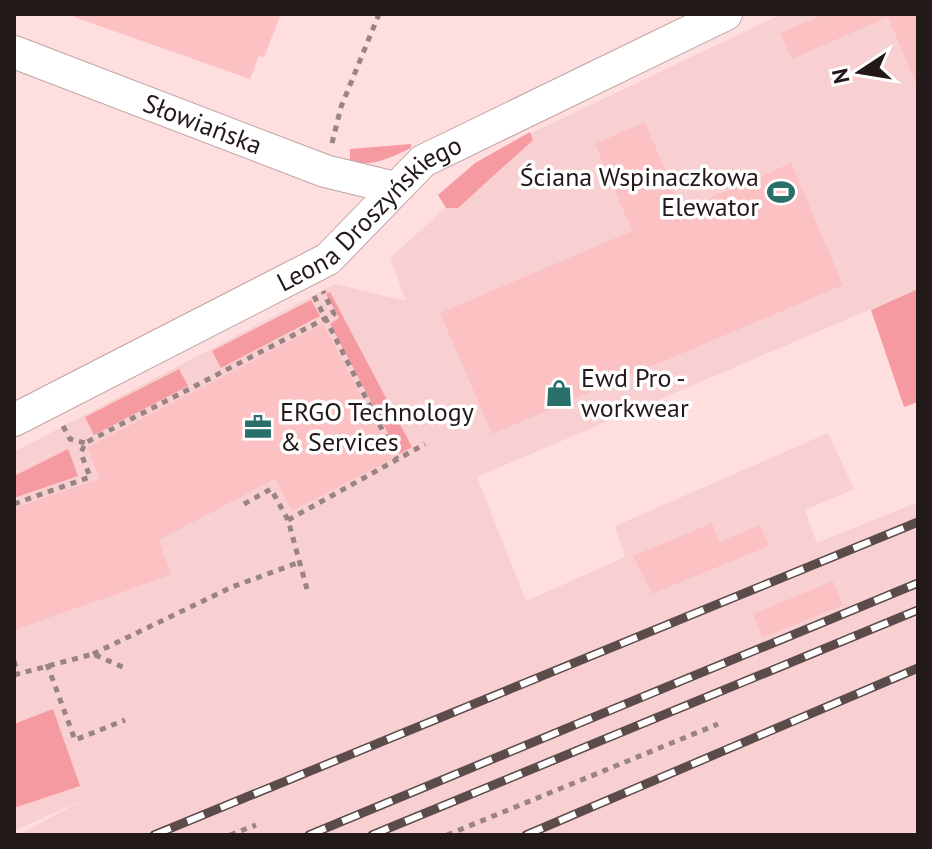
<svg xmlns="http://www.w3.org/2000/svg" width="932" height="849" viewBox="0 0 932 849" font-family="'PT Sans',sans-serif">
<rect width="100%" height="100%" fill="#fededf"/>
<path fill="#f9d0d1" d="M782 14H918V289L477 477 526 601 625 557 615 526 828 433 854 489 805 510 817 543 918 502V835H18L87 798 14 831V452L335 284 406 301 390 258 525 136Z"/>
<g fill="#f59aa0">
<path d="M530 132 533 140 458 208H446L438 195 475 163Z"/>
<path d="M411 144V148C394 156 369 169 350 161V149Z"/>
<path d="M918 289V402L904 407 871 310Z"/>
<path d="M330 292 412 447 399 454 330 324 339 318 326 294Z"/>
<path d="M311 300 320 316 221 368 212 351Z"/>
<path d="M179 369 188 386 94 435 85 417Z"/>
<path d="M68 449 78 476 14 498V476Z"/>
<path d="M53 709 80 786 14 808V724Z"/>
</g>
<g fill="#fcc1c3">
<path d="M74 14H281L264 57 259 56 250 79 74 17Z"/>
<path d="M825 14H918V89L888 17 792 59 780 33Z"/>
<path d="M645 122 682 210 791 163 843 285 492 434 440 313 632 231 595 144Z"/>
<path d="M323 324 394 458 292 511 275 479 159 540 171 575 14 630V508L99 479 88 447Z"/>
<path d="M712 523 719 542 760 525 769 546 652 594 633 556Z"/>
<path d="M833 581 843 605 762 638 753 614Z"/>
</g>
<g fill="none" stroke-linecap="round" stroke-linejoin="round">
<g stroke="#c1a3a4" stroke-width="34">
<g id="minor">
<path id="s1" d="M14 52 325 171 395 188"/>
<path id="s2" d="M14 420 328 259 423 161 726 14"/>
</g>
</g>
<g stroke="#998383" stroke-width="5" stroke-dasharray="6 6" stroke-linecap="butt">
<path d="M332 143 341 107 379 14"/>
<path d="M314 296 397 459"/>
<path d="M63 426 70 439 85 443"/>
<path d="M14 504 90 477 81 453 85 443 334 314 323 291"/>
<path d="M244 504 271 489 288 520 307 589"/>
<path d="M288 520 425 444"/>
<path d="M93 654 232 587 300 562"/>
<path d="M14 661 18 674"/>
<path d="M47 664 75 740 125 720"/>
<path d="M14 675 93 654 125 668"/>
<path d="M230 835 256 825"/>
<path d="M447 835 718 724"/>
</g>
<use href="#minor" stroke="#fff" stroke-width="32"/>
<g stroke="#5b4b4b" stroke-width="9">
<g id="rail">
<path d="M154 835 918 522"/>
<path d="M309 835 918 583"/>
<path d="M372 835 918 610"/>
<path d="M526 835 918 668"/>
</g>
</g>
<use href="#rail" stroke="#fff" stroke-width="6" stroke-dasharray="18" stroke-linecap="butt"/>
</g>
<defs>
<g id="stadium-bare" transform="scale(2.16)"><path d="M0-5a6.5 5 0 1 0 0 10a6.5 5 0 1 0 0-10ZM-3.5-1.8h7v3.6h-7Z" fill="#287069" stroke="#fff" stroke-width="2.5" paint-order="stroke"/></g>
<g id="shop-bare" transform="scale(2.16)"><path d="M-5-2.5h2.3a2.7 3.5 0 0 1 5.4 0H5L5.5 6h-11ZM-1.5-2.5h3a1.5 2.3 0 0 0-3 0Z" fill="#287069" stroke="#fff" stroke-width="2.5" paint-order="stroke"/></g>
<g id="office-bare" transform="scale(2.16)"><path d="M-6-3h4V-5.5h4V-3h4V5H-6ZM-1-4.5V-3h2v-1.5ZM-6 0V1H6V0Z" fill="#287069" stroke="#fff" stroke-width="2.5" paint-order="stroke"/></g>
</defs>
<g fill-rule="evenodd">
<use href="#stadium-bare" x="781" y="192"/>
<use href="#shop-bare" x="559" y="393"/>
<use href="#office-bare" x="258" y="427"/>
</g>
<g text-anchor="middle" stroke-width="7" stroke-linejoin="round" paint-order="stroke">
<g font-size="26" fill="#241919" stroke="#fff">
<text dy="9" stroke="none"><textPath href="#s1" startOffset="202">Słowiańska</textPath></text>
<text dy="9" stroke="none"><textPath href="#s2" startOffset="414">Leona Droszyńskiego</textPath></text>
</g>
<g font-size="26" fill="#241919" stroke="#fff" text-anchor="start">
<text x="759" y="186" text-anchor="end">Ściana Wspinaczkowa<tspan x="759" dy="30">Elewator</tspan></text>
<text x="581" y="387">Ewd Pro -<tspan x="581" dy="30">workwear</tspan></text>
<text x="280" y="421">ERGO Technology<tspan x="280" dy="30">&amp; Services</tspan></text>
</g>
</g>
<rect width="932" height="849" fill="none" stroke="#241919" stroke-width="32"/>
<g transform="translate(860 72) rotate(258)" stroke="#ffffff" stroke-width="6" paint-order="stroke">
<path d="M0-6L14 30L0 20L-14 30Z" fill="#241919"/>
<text y="-12" font-size="22" font-weight="bold" text-anchor="middle" fill="#241919">N</text>
</g>
</svg>
